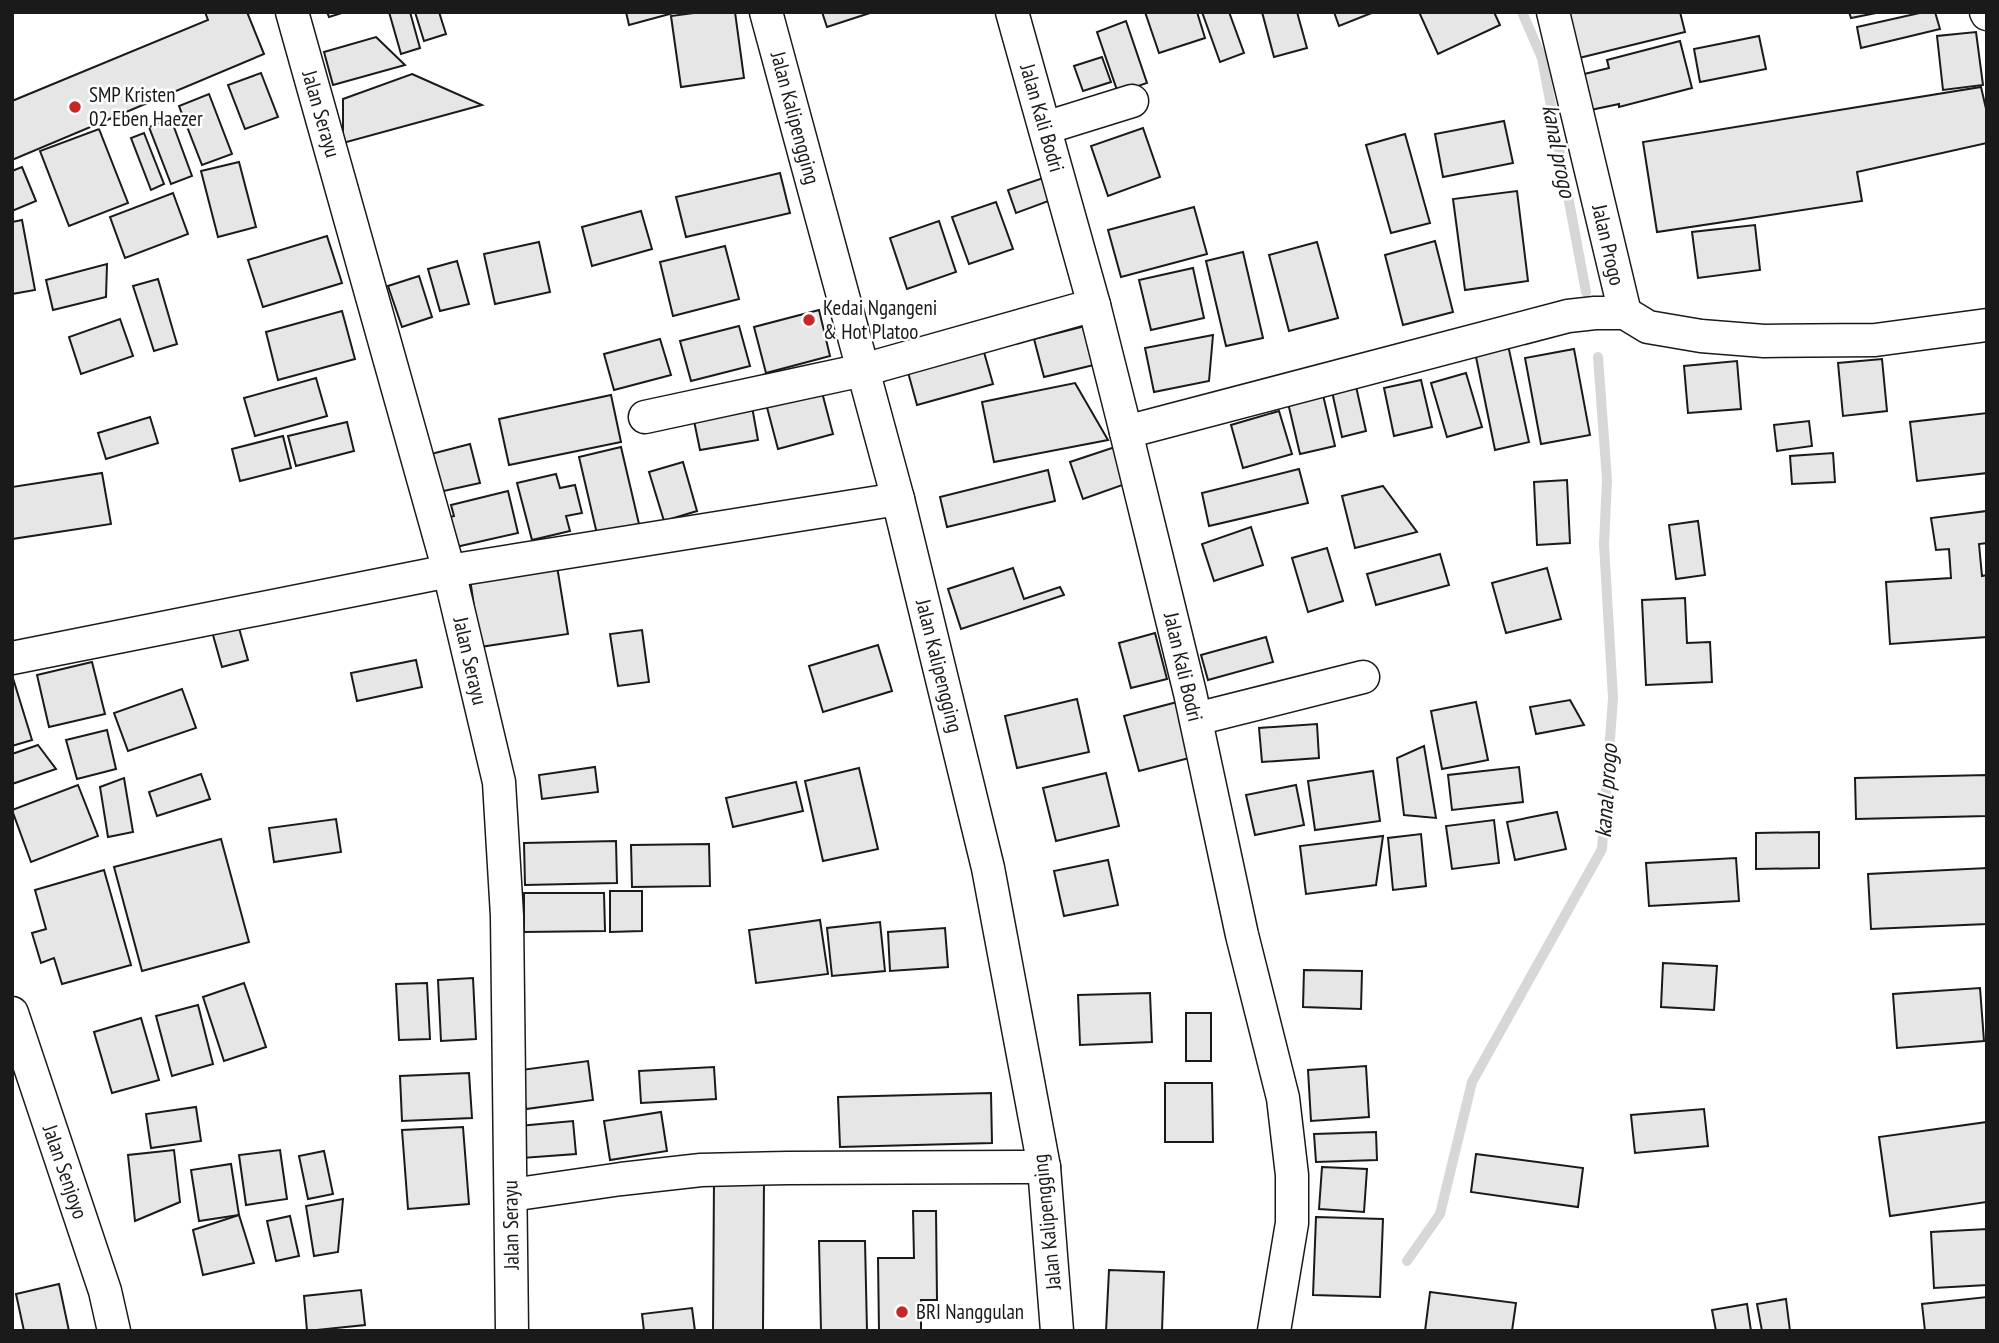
<svg xmlns="http://www.w3.org/2000/svg" width="1999" height="1343" viewBox="0 0 1999 1343" font-family="'PT Sans Narrow',sans-serif">
<rect width="100%" height="100%" fill="#fff"/>
<g fill="none" stroke-linecap="round" stroke-linejoin="round">
<g stroke="#d7d7d7" stroke-width="10">
<path d="M1522 12 1542 58 1586 292"/>
<path d="M1407 1261 1440 1214 1472 1082 1602 849 1613 698 1604 544 1607 480 1598 357"/>
</g>
</g>
<g fill="#e6e6e6" stroke="#1a1a1a" stroke-width="2">
<path d="M205 12H247L264 54 12 160V101L208 20Z"/>
<path d="M327 12H345L329 17Z"/>
<path d="M389 12H410L420 48 401 54Z"/>
<path d="M415 12H439L446 34 424 41Z"/>
<path d="M626 12H677L629 25Z"/>
<path d="M701 12H735L744 78 681 87 671 16Z"/>
<path d="M822 12H873L827 27Z"/>
<path d="M1145 12H1197L1205 38 1159 53Z"/>
<path d="M1202 12H1229L1244 53 1220 62Z"/>
<path d="M1262 12H1297L1307 48 1274 57Z"/>
<path d="M1334 12H1374L1339 26Z"/>
<path d="M1419 12H1494L1500 25 1438 54Z"/>
<path d="M1564 12H1680L1685 32 1575 59Z"/>
<path d="M1849 12H1881L1851 18Z"/>
<path d="M1924 12H1935L1940 29 1861 48 1857 27Z"/>
<path d="M1126 21 1147 83 1118 93 1097 32Z"/>
<path d="M1976 32 1983 85 1943 90 1937 36Z"/>
<path d="M1759 36 1766 69 1700 82 1694 49Z"/>
<path d="M376 37 405 65 333 85 324 52Z"/>
<path d="M1680 41 1692 88 1619 107V104L1581 112 1572 77 1609 68 1607 60Z"/>
<path d="M1102 57 1111 82 1083 91 1074 66Z"/>
<path d="M261 73 278 117 245 129 228 85Z"/>
<path d="M412 74 482 105 343 143V99Z"/>
<path d="M1981 87 1987 113V143L1857 172 1862 201 1657 232 1643 142Z"/>
<path d="M209 94 232 154 202 165 179 106Z"/>
<path d="M171 119 192 176 171 184 149 127Z"/>
<path d="M1504 121 1513 163 1443 177 1435 134Z"/>
<path d="M1143 128 1160 177 1108 196 1091 146Z"/>
<path d="M99 129 128 203 69 226 40 151Z"/>
<path d="M144 133 164 184 151 190 131 138Z"/>
<path d="M1405 134 1430 223 1391 233 1366 145Z"/>
<path d="M239 162 256 227 218 237 201 171Z"/>
<path d="M22 167 36 201 12 211V171Z"/>
<path d="M780 173 790 213 686 237 676 197Z"/>
<path d="M1046 177 1054 199 1016 213 1008 190Z"/>
<path d="M1517 191 1528 281 1465 290 1453 199Z"/>
<path d="M173 193 188 234 125 258 110 217Z"/>
<path d="M996 202 1013 249 969 264 952 217Z"/>
<path d="M1194 207 1207 254 1121 277 1108 230Z"/>
<path d="M641 211 652 249 592 266 582 227Z"/>
<path d="M22 220 35 290 12 294V222Z"/>
<path d="M939 221 956 272 907 289 890 238Z"/>
<path d="M1755 225 1760 270 1698 278 1692 232Z"/>
<path d="M327 236 342 283 263 307 248 260Z"/>
<path d="M1435 241 1453 312 1403 325 1385 255Z"/>
<path d="M539 242 550 292 495 304 484 254Z"/>
<path d="M1317 242 1338 318 1289 331 1269 255Z"/>
<path d="M725 246 739 299 673 316 660 262Z"/>
<path d="M1243 252 1263 338 1226 346 1206 261Z"/>
<path d="M457 261 469 304 440 311 428 269Z"/>
<path d="M107 264 106 297 53 310 46 280Z"/>
<path d="M1193 268 1204 318 1151 330 1139 280Z"/>
<path d="M419 276 432 317 402 327 388 286Z"/>
<path d="M158 279 177 344 154 351 133 286Z"/>
<path d="M819 310 830 356 766 373 754 327Z"/>
<path d="M342 311 355 359 278 380 266 332Z"/>
<path d="M120 319 133 356 81 374 69 337Z"/>
<path d="M1093 324 1102 363 1044 377 1034 339Z"/>
<path d="M739 326 750 366 691 381 680 341Z"/>
<path d="M1213 335 1209 381 1154 392 1145 348Z"/>
<path d="M660 339 671 375 614 390 604 354Z"/>
<path d="M982 345 993 384 917 405 906 365Z"/>
<path d="M1508 345 1529 442 1495 450 1475 352Z"/>
<path d="M1574 349 1590 435 1541 444 1525 358Z"/>
<path d="M1882 359 1887 411 1843 416 1838 363Z"/>
<path d="M1737 361 1741 409 1688 413 1684 366Z"/>
<path d="M1466 373 1482 427 1447 437 1431 383Z"/>
<path d="M316 378 327 416 255 436 244 398Z"/>
<path d="M1421 380 1432 427 1394 436 1384 388Z"/>
<path d="M819 381 833 434 778 449 764 396Z"/>
<path d="M1355 382 1366 431 1342 437 1331 387Z"/>
<path d="M1075 383 1108 440 994 462 982 402Z"/>
<path d="M611 395 621 442 509 465 499 419Z"/>
<path d="M1323 395 1335 446 1300 454 1288 403Z"/>
<path d="M751 401 758 440 700 450 692 411Z"/>
<path d="M1279 411 1292 454 1243 468 1231 425Z"/>
<path d="M1987 413V473L1917 481 1910 422Z"/>
<path d="M150 417 158 443 106 459 98 433Z"/>
<path d="M1809 421 1812 446 1777 451 1774 425Z"/>
<path d="M347 422 354 451 296 466 288 436Z"/>
<path d="M283 436 291 468 240 481 232 449Z"/>
<path d="M470 444 480 483 430 494 431 454Z"/>
<path d="M1118 446 1131 482 1083 499 1070 462Z"/>
<path d="M621 447 639 524 597 534 579 457Z"/>
<path d="M1833 453 1835 482 1792 484 1790 456Z"/>
<path d="M683 462 697 511 664 521 649 472Z"/>
<path d="M1299 469 1308 503 1209 526 1202 493Z"/>
<path d="M1048 470 1055 501 947 527 940 497Z"/>
<path d="M102 473 111 524 12 539V487Z"/>
<path d="M556 474 560 488 575 485 582 513 566 516 570 531 532 540 517 483Z"/>
<path d="M1567 480 1570 543 1537 545 1534 482Z"/>
<path d="M1383 486 1417 532 1355 548 1342 496Z"/>
<path d="M508 491 518 533 447 549 439 520 454 516 451 505Z"/>
<path d="M1987 511V543L1979 544 1982 576 1987 575V637L1890 644 1886 582 1951 578 1949 549 1936 550 1931 518Z"/>
<path d="M1698 521 1705 575 1676 579 1669 525Z"/>
<path d="M1251 527 1263 565 1214 581 1202 544Z"/>
<path d="M1327 548 1343 601 1308 612 1292 558Z"/>
<path d="M1440 554 1449 585 1376 605 1367 574Z"/>
<path d="M557 566 568 634 480 647 470 579Z"/>
<path d="M1013 568 1024 599 1060 587 1064 595 961 629 948 589Z"/>
<path d="M1547 568 1561 619 1506 633 1492 583Z"/>
<path d="M1685 598 1687 643 1710 642 1712 682 1646 685 1642 600Z"/>
<path d="M237 621 248 660 222 667 211 628Z"/>
<path d="M642 630 649 682 618 686 610 634Z"/>
<path d="M1155 633 1167 679 1131 688 1119 643Z"/>
<path d="M1266 637 1273 662 1208 680 1201 655Z"/>
<path d="M878 645 892 691 823 712 809 666Z"/>
<path d="M416 660 422 687 357 701 351 673Z"/>
<path d="M92 662 105 714 49 727 37 675Z"/>
<path d="M12 675 32 740 12 746Z"/>
<path d="M182 689 196 728 128 751 114 713Z"/>
<path d="M1077 699 1089 752 1017 768 1005 716Z"/>
<path d="M1570 700 1584 725 1536 734 1530 707Z"/>
<path d="M1177 702 1193 757 1139 771 1124 716Z"/>
<path d="M1476 702 1488 760 1442 769 1431 711Z"/>
<path d="M1317 724 1319 758 1262 762 1259 728Z"/>
<path d="M107 730 116 769 77 779 66 740Z"/>
<path d="M38 745 56 769 12 784V754Z"/>
<path d="M1424 746 1436 818 1404 815 1397 758Z"/>
<path d="M595 767 598 792 542 799 539 775Z"/>
<path d="M1519 767 1523 802 1452 810 1448 775Z"/>
<path d="M859 768 878 849 823 861 805 781Z"/>
<path d="M1373 771 1380 821 1315 830 1308 781Z"/>
<path d="M1106 773 1119 826 1056 841 1043 788Z"/>
<path d="M201 774 210 799 157 816 149 792Z"/>
<path d="M1987 775V816L1856 819 1855 778Z"/>
<path d="M124 778 133 832 108 837 100 787Z"/>
<path d="M796 782 803 811 733 827 726 798Z"/>
<path d="M78 785 98 836 31 862 12 810Z"/>
<path d="M1296 785 1304 825 1255 835 1246 795Z"/>
<path d="M1557 812 1566 849 1515 860 1507 822Z"/>
<path d="M336 819 341 852 274 862 269 828Z"/>
<path d="M1494 820 1499 863 1452 869 1446 826Z"/>
<path d="M1819 832V868L1756 869V833Z"/>
<path d="M1421 834 1426 886 1393 890 1388 838Z"/>
<path d="M1383 836 1376 885 1306 894 1300 846Z"/>
<path d="M221 839 249 942 142 971 114 867Z"/>
<path d="M616 841 617 883 525 885 524 843Z"/>
<path d="M709 844 710 886 632 887 631 845Z"/>
<path d="M1736 858 1739 901 1649 906 1646 863Z"/>
<path d="M1108 860 1118 905 1064 916 1054 871Z"/>
<path d="M1987 868V924L1871 929 1868 874Z"/>
<path d="M104 870 131 965 62 984 54 958 41 963 32 933 46 929 35 890Z"/>
<path d="M610 891H642V931L610 932Z"/>
<path d="M524 893H604L605 931 524 932Z"/>
<path d="M820 920 828 974 756 983 749 930Z"/>
<path d="M880 922 885 971 832 976 827 928Z"/>
<path d="M945 928 948 967 890 971 888 932Z"/>
<path d="M1663 963 1717 966 1714 1010 1661 1007Z"/>
<path d="M1304 970 1362 971 1361 1009 1303 1007Z"/>
<path d="M473 978 476 1039 441 1041 438 980Z"/>
<path d="M244 983 266 1047 224 1061 203 997Z"/>
<path d="M427 983 430 1039 399 1040 396 984Z"/>
<path d="M1980 988 1984 1041 1897 1048 1893 994Z"/>
<path d="M1150 993 1152 1042 1080 1045 1078 995Z"/>
<path d="M198 1005 213 1064 172 1076 156 1016Z"/>
<rect x="1186" y="1013" width="25" height="48"/>
<path d="M141 1018 159 1080 112 1093 94 1032Z"/>
<path d="M588 1061 593 1100 526 1109 521 1070Z"/>
<path d="M1366 1066 1369 1117 1311 1121 1308 1070Z"/>
<path d="M714 1067 716 1099 641 1103 639 1071Z"/>
<path d="M469 1073 472 1118 402 1121 400 1076Z"/>
<path d="M1165 1083H1212L1213 1142H1165Z"/>
<path d="M991 1093 992 1143 840 1147 838 1097Z"/>
<path d="M196 1107 201 1141 151 1148 146 1114Z"/>
<path d="M1704 1109 1708 1146 1635 1153 1631 1115Z"/>
<path d="M661 1112 667 1151 610 1160 604 1121Z"/>
<path d="M573 1121 576 1154 522 1158 519 1126Z"/>
<path d="M1987 1122V1202L1890 1216 1879 1137Z"/>
<path d="M463 1127 469 1204 408 1209 402 1130Z"/>
<path d="M1376 1132 1377 1160 1316 1162 1314 1134Z"/>
<path d="M174 1150 180 1202 135 1221 128 1155Z"/>
<path d="M280 1150 287 1199 246 1205 239 1155Z"/>
<path d="M324 1151 333 1194 308 1199 299 1156Z"/>
<path d="M1476 1154 1583 1168 1578 1207 1471 1192Z"/>
<path d="M231 1164 239 1215 199 1221 191 1170Z"/>
<path d="M1322 1167 1367 1169 1364 1212 1319 1209Z"/>
<path d="M714 1178 764 1179 763 1331H713Z"/>
<path d="M343 1199 338 1252 314 1256 306 1206Z"/>
<path d="M913 1211H936L937 1300H921V1331H879L878 1258H914Z"/>
<path d="M239 1215 254 1263 203 1275 193 1230Z"/>
<path d="M290 1216 299 1256 276 1261 267 1221Z"/>
<path d="M1316 1217 1383 1219 1380 1297 1313 1295Z"/>
<path d="M1987 1229V1285L1934 1288 1931 1232Z"/>
<path d="M819 1241H865L867 1331H821Z"/>
<path d="M1109 1270 1164 1272 1162 1331H1106Z"/>
<path d="M59 1284 69 1331H24L16 1294Z"/>
<path d="M361 1290 365 1325 307 1331 304 1296Z"/>
<path d="M1430 1292 1516 1303 1512 1331H1425Z"/>
<path d="M1987 1297V1331H1925L1922 1304Z"/>
<path d="M1786 1299 1790 1331H1762L1757 1304Z"/>
<path d="M1747 1304 1751 1331H1716L1712 1310Z"/>
<path d="M692 1308 695 1331H644L642 1314Z"/>
</g>
<g fill="none" stroke-linecap="round" stroke-linejoin="round">
<g stroke="#1a1a1a" stroke-width="35">
<g id="minor">
<path d="M292 12 449 571 499 782 507 916 512 1331"/>
<path d="M766 12 898 499 988 868 1044 1167 1057 1331"/>
<path d="M1012 12 1094 305 1126 432 1190 693 1242 935 1283 1098 1292 1175V1223L1274 1331"/>
<path d="M1553 12 1625 313"/>
<path d="M1986 12 1987 14"/>
<path d="M1045 128 1132 101"/>
<path d="M645 417 863 370 1094 305"/>
<path d="M1126 432 1568 316 1595 313H1625L1648 327 1701 336 1764 341 1875 340 1987 325"/>
<path d="M12 658 449 571 898 499"/>
<path d="M1196 719 1363 677"/>
<path d="M12 1013 105 1291 114 1331"/>
<path d="M511 1195 621 1179 701 1170 788 1168 1044 1167"/>
</g>
</g>
<use href="#minor" stroke="#fff" stroke-width="32"/>
</g>
<g fill="#c62828" stroke="#fff" stroke-width="2.5">
<circle cx="75" cy="107" r="7"/>
<circle cx="809" cy="320" r="7"/>
<circle cx="902" cy="1312" r="7"/>
</g>
<g text-anchor="middle" stroke-width="5" stroke-linejoin="round" paint-order="stroke">
<g font-size="21" fill="#1a1a1a" stroke="#fff" text-anchor="start">
<text x="89" y="102">SMP Kristen<tspan x="89" dy="24">02 Eben Haezer</tspan></text>
<text x="823" y="315">Kedai Ngangeni<tspan x="823" dy="24">&amp; Hot Platoo</tspan></text>
<text x="916" y="1319">BRI Nanggulan</text>
</g>
<g font-size="21" fill="#1a1a1a" stroke="#fff">
<text transform="translate(321 114) rotate(74)" y="7">Jalan Serayu</text>
<text transform="translate(795 118) rotate(75)" y="7">Jalan Kalipengging</text>
<text transform="translate(1042 118) rotate(74)" y="7">Jalan Kali Bodri</text>
<text transform="translate(1608 245) rotate(77)" y="7">Jalan Progo</text>
<text transform="translate(470 661) rotate(77)" y="7">Jalan Serayu</text>
<text transform="translate(939 666) rotate(76)" y="7">Jalan Kalipengging</text>
<text transform="translate(1183 667) rotate(77)" y="7">Jalan Kali Bodri</text>
<text transform="translate(65 1172) rotate(71)" y="7">Jalan Senjoyo</text>
<text transform="translate(1047 1222) rotate(-96)" y="7">Jalan Kalipengging</text>
<text transform="translate(511 1225) rotate(-91)" y="7">Jalan Serayu</text>
</g>
<g font-size="23" font-style="italic" fill="#1a1a1a" stroke="#fff">
<text transform="translate(1559 151) rotate(79)" y="8">kanal progo</text>
<text transform="translate(1606 791) rotate(-86)" y="8">kanal progo</text>
</g>
</g>
<rect width="1999" height="1343" fill="none" stroke="#1a1a1a" stroke-width="28"/>
</svg>
